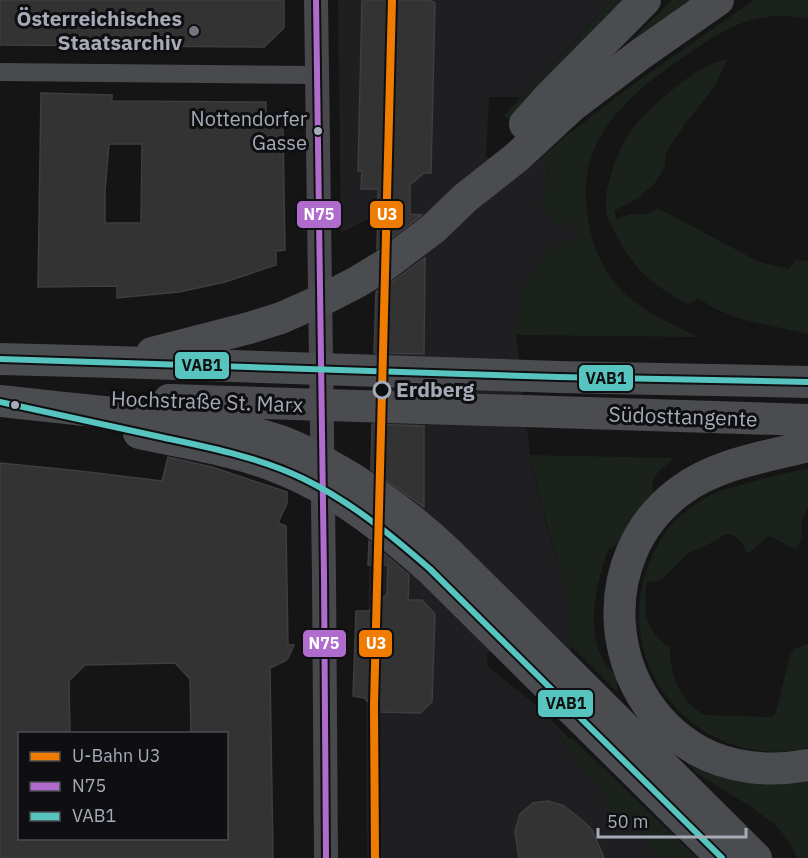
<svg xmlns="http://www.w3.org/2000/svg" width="808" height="858" viewBox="0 0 808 858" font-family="'IBM Plex Sans',sans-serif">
<rect width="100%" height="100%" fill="#151515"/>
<path fill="#1f1f21" d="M338 0H613L522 97H489L486 157 528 168 540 159H548L547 181 542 203 558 223 572 222 579 239 522 292 518 308 516 335 530 455 536 485 546 525 563 575 565 589 571 646V689L512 630 487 654 488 667 530 700 563 732 560 735 575 761 608 795 614 815 622 809 652 849 663 858H367L366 699 378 214 341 233Z"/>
<g fill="#1b221b">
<path d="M613 0H629L508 120 504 115 522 97Z"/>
<path d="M672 0H693L605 66Z"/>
<path d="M754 0H808V19C755 8 724 29 682 58 634 91 583 133 586 197 586 207 588 216 589 225 594 251 607 278 627 296 648 314 673 325 698 337L516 335 518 308 522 292 550 249 578 239 572 222 558 223 554 222 549 218 543 208 542 203 547 181 548 159H540L562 139 635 83Z"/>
<path d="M727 60 715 86 685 124 666 153 665 166 655 183 637 199 614 211 617 219 631 214H649L658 208 759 262 789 269 796 260 808 261V334L741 319 713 308 698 298 688 304C654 286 634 270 617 236 612 226 606 217 606 206 605 195 608 184 611 174 623 136 635 122 665 96 682 82 705 62 727 60Z"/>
<path d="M530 455 674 458C662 470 647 476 654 495L634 516 615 546 608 550C597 582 587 621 600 654 604 663 610 670 617 677V692L571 646 563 575 542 509Z"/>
<path d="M808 469C808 478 808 502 808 508 806 513 802 516 802 522 800 534 805 537 796 549 785 547 779 538 768 536L750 552H746L743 544 736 537 731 534 724 535 713 542 687 554 664 577 658 581 646 582C645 614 642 627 670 648 670 676 680 700 704 715L773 717 776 712 790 655 796 648 808 644V748C700 773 608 667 649 564 655 547 665 531 678 518 690 507 705 497 720 491 725 488 731 488 737 486 761 479 784 473 808 469Z"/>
<path d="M563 732 569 739 572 738 697 858H663L652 849 622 810 614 815 603 799 608 794 575 761 560 734Z"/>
<path d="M662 737 808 775V858H798L785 836 774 824 751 807 698 774Z"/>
</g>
<g fill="#333334" stroke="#3d3e41" stroke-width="1.5" fill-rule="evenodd">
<path d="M0 0H284V28L264 47 0 45Z"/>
<path d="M362 0H429L435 3 431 173H424L410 185V214L422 215 377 249 378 189H361L362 171H358Z"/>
<path d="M41 93 112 95V101L266 102V113L276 114V126L283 128 285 250 276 251V265L225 282 179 292 117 298V286L38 287ZM109 144H142L141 223H105V191Z"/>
<path d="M425 258 424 354 374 353 376 292 396 279Z"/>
<path d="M372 424 424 426V507L371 469Z"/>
<path d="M168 457 212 467 287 492V503L278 523 286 526 288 645H294L288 658 285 661 270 668 273 858H0V463L80 471 162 481ZM175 663 190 679 191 734H226V838H20V734H70L69 681 85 665Z"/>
<path d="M369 541 409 575 408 600H422L435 614 432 702 420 713 379 712 364 698 353 696 356 611H369L387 594 388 565H368Z"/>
<path d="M548 801 564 806 583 821 592 830 604 858H519L515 831 520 814 533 803Z"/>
</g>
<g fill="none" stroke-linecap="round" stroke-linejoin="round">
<path stroke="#494a4e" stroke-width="18" d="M0 72 317 75"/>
<path stroke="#48484c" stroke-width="24" d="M316 0 324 576 326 858"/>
<g stroke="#4b4c50" stroke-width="32">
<path d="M525 124 550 96 645 0"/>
<path d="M152 353 249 328 281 318 326 298 357 282 385 265 434 228 465 198 517 157 572 106 638 56 718 0"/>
<path d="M0 359 116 362 558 377 808 382"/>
<path d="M169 400 808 420"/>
<path d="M0 401C45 406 91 411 136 415 185 420 233 425 280 441 297 447 314 456 329 465 373 489 413 519 450 554L756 858"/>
<path d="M139 433C184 443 234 450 277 467 335 489 384 528 430 569L722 858"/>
<path d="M808 446C765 457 716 464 680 491 591 557 603 695 697 750 731 769 771 772 808 765"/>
</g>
<g stroke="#0f0f11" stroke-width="10">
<path id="bus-1" d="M316 0 324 576 326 858"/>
</g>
<g stroke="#0f0f11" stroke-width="10">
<g id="bus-2">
<path d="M0 359 558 377 808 382"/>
<path d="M0 402C55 414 110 426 165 438 212 448 261 458 304 479 351 502 391 535 430 569L722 858"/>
</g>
</g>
<use href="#bus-1" stroke="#b06ccc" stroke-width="6"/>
<use href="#bus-2" stroke="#57c4bf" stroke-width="6"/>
<g stroke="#0f0f11" stroke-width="12">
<path id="metro-1" d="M375 858 374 705 392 0"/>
</g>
<use href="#metro-1" stroke="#ef7c00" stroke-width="8"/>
</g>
<circle fill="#73767e" stroke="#0f0f11" stroke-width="2" cx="194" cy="31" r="6"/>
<g fill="#a5abb7" stroke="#0f0f11" stroke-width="2">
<circle cx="318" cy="131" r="5"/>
<circle cx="15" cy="405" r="5"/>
</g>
<circle fill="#0f0f11" stroke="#a5abb7" stroke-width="3" cx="382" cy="390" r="8"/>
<g text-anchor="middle" stroke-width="6" stroke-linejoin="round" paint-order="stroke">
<g font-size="20" fill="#a5abb7" stroke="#0f0f11" text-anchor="end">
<text x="307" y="126">Nottendorfer<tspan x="307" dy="24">Gasse</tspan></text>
</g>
<g font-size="21" font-weight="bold" fill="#a5abb7" stroke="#0f0f11" text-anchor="end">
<text x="182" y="26">Österreichisches<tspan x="182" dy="24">Staatsarchiv</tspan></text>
</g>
<g font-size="21" font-weight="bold" fill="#a5abb7" stroke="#0f0f11" text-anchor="start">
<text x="396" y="397">Erdberg</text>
</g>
<g font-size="21" fill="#a5abb7" stroke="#0f0f11">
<text transform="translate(207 402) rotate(2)" y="7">Hochstraße St. Marx</text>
<text transform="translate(683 417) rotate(2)" y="7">Südosttangente</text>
</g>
</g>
<g stroke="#0f0f11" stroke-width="2">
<rect x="369" y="200" width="35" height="29" rx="6" fill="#ef7c00"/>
<rect x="296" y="200" width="46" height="29" rx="6" fill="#b06ccc"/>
<rect x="174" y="351" width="56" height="29" rx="6" fill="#57c4bf"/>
<rect x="578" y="364" width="56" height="28" rx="6" fill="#57c4bf"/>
<rect x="358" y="629" width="35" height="29" rx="6" fill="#ef7c00"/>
<rect x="302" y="629" width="45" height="29" rx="6" fill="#b06ccc"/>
<rect x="537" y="689" width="57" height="29" rx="6" fill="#57c4bf"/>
</g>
<g font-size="16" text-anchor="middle" font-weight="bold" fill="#fff">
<text x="387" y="220">U3</text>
<text x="319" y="220">N75</text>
<text x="376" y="649">U3</text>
<text x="324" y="649">N75</text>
</g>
<g font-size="16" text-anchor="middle" font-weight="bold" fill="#111">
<text x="202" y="371">VAB1</text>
<text x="606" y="384">VAB1</text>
<text x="566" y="709">VAB1</text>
</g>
<rect x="18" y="732" width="210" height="108" fill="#0f0f11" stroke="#4b4d53" stroke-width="1.5"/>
<rect x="30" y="752" width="30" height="9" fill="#ef7c00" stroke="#4b4d53" stroke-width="1.5"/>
<text x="72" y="762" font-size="18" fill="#a5abb7">U-Bahn U3</text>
<rect x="30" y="782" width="30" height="9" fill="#b06ccc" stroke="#4b4d53" stroke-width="1.5"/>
<text x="72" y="792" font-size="18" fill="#a5abb7">N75</text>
<rect x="30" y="812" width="30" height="9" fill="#57c4bf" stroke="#4b4d53" stroke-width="1.5"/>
<text x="72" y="822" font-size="18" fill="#a5abb7">VAB1</text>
<path d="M598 828v9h148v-9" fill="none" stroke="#a5abb7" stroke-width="3"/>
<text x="607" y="828" font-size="18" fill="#a5abb7" stroke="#0f0f11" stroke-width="4.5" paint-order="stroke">50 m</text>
</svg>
